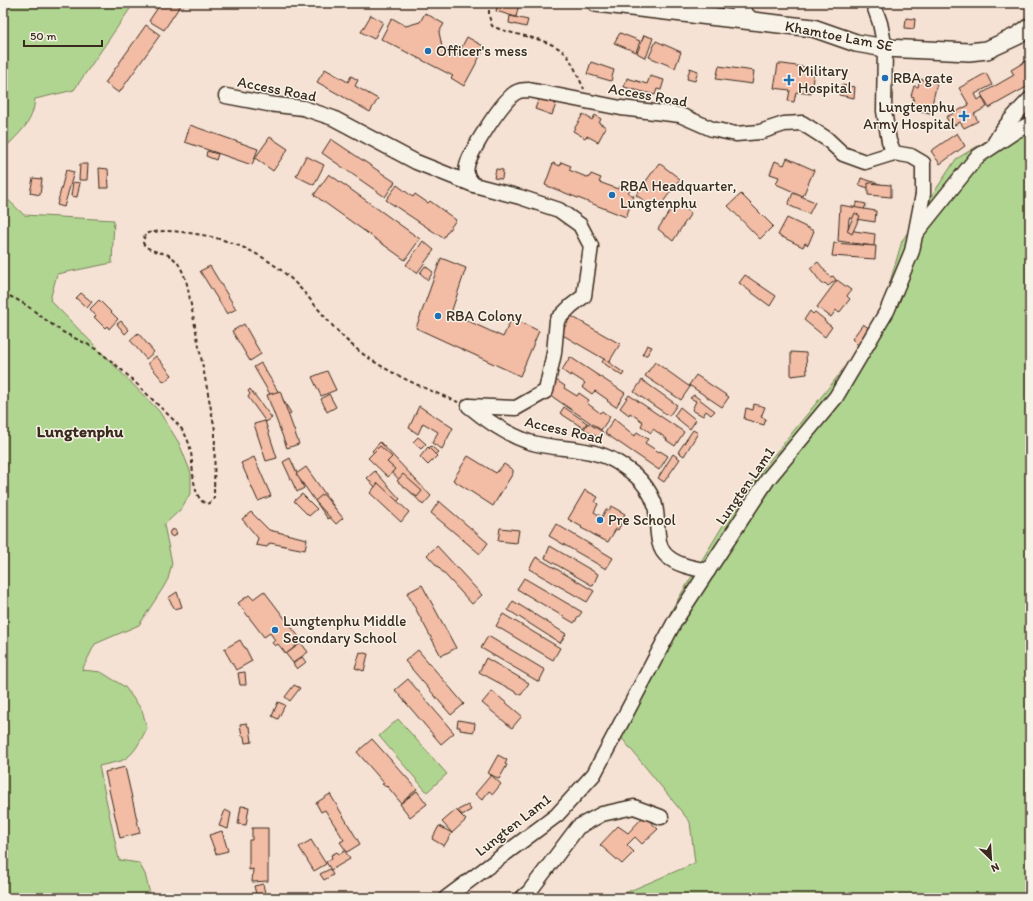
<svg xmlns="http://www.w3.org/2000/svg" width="1033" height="901" viewBox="0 0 1033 901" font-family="Itim,sans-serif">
<rect width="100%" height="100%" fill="#f6e2d4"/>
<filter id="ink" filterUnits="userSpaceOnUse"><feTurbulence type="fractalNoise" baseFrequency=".025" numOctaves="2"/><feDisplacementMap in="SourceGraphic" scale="8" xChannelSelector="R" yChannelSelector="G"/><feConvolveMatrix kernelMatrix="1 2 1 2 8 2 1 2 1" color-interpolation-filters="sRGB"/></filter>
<g filter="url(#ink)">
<g fill="#b0d591" stroke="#768058">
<path d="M3 3H134L74 90 35 99C33 121 24 128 10 143 7 145 6 147 3 149Z"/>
<path d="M1030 115V898H622L625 893 695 863 690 822 621 737 672 609 741 496 855 355 880 316 902 241 956 159Z"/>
<path d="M3 195 24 215 114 220 112 263 57 274 50 300 159 411 179 443 191 473V492L181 509 164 525 172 563 168 579 163 588 139 625 95 644 82 670 101 672 125 687 142 710 147 728C140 741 135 755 121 761 114 763 106 764 99 766L119 860 139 863 145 874 151 898H3Z"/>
<path d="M398 719 447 774 427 792 379 736Z"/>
</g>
<g fill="#f2bca5" stroke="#3b2a1e">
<path d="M161 3H182L164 30 149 21Z"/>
<path d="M498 3 519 4 516 17 496 11Z"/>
<path d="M425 13 444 24 439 32 442 47 457 56 467 37 485 47 464 86 451 78 453 76 381 39 392 18 406 26 420 22Z"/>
<path d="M371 15 383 22 374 39 361 32Z"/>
<path d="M510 16 528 20 526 27 509 23Z"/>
<path d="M906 18 915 19 914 29 905 28Z"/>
<path d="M146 25 160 35 119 93 105 83Z"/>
<path d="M620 33 640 41 636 52 614 43Z"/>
<path d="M644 35 653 38 646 58 637 53Z"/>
<path d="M656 41 681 52 675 68 649 57Z"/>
<path d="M1026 61 1030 69V85L989 108 981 94 1014 75 1011 70Z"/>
<path d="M591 62 614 70 611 81 587 74Z"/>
<path d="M778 64H783L810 68V69L814 70 811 94 796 92 794 102 788 101 790 90 774 88Z"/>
<path d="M719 66 754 71 752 84 716 79Z"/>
<path d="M690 68 698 71 695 81 687 79Z"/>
<path d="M325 69 348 82 351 76 358 80 355 86 378 99 370 112 317 82Z"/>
<path d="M986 73 992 85 975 94 978 100 982 97 987 107 974 114 978 121 964 128 960 122 951 127 946 117 969 105 959 88Z"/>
<path d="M650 76 664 80 661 90 657 89 655 95 624 87 627 78 647 84Z"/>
<path d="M920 79 937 83 930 113 911 109 914 97 911 96 914 86 918 87Z"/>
<path d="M841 85 855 87 854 98 839 95Z"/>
<path d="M539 98 556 104 552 115 535 109Z"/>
<path d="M583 114 592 120 595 115 601 119 599 123 606 127 598 142 587 136 585 138 573 131Z"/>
<path d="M190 125 258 149 252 165 185 142Z"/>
<path d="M957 133 965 146 940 164 931 151Z"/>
<path d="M270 137 288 149 273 171 255 158Z"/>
<path d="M331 139 395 182 385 197 322 153Z"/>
<path d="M207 151 218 154 216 160 206 156Z"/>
<path d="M306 156 324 165 314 185 296 176Z"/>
<path d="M787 158 814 170 803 196 776 184 779 177 770 174 775 161 784 165Z"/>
<path d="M561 162 571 166 569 170 589 178 591 174 601 178 599 182 618 189 620 186 630 189 628 193 634 196 626 217 545 185 553 163 560 166Z"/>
<path d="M659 163 680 179 657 210 636 195Z"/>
<path d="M80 164H88L87 180H79Z"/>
<path d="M99 168 108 169 109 188H100Z"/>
<path d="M496 169 503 170 502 179 494 178Z"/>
<path d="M66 170 74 172 64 207 57 205Z"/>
<path d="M329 174 420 239 405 260 314 195Z"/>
<path d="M33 178 42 179 40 195 30 193Z"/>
<path d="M861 178 883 185 881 192 859 185Z"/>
<path d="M73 182 80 183 77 197 71 196Z"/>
<path d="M868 183 891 185V197L868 195Z"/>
<path d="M397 185 413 197 415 194 428 203 430 201 456 220 443 238 386 200Z"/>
<path d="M793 193 815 202 809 214 788 205Z"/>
<path d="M741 194 773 226 760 239 728 206Z"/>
<path d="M676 201 691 213 673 241 658 229Z"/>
<path d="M857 202 866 204 864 210 854 209Z"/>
<path d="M840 205 876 211 875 222 849 218 848 230 875 234 874 246 838 241Z"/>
<path d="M855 213 860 216 852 234 847 231Z"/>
<path d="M787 218 814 231 808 245 805 243 803 247 778 235Z"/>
<path d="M423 241 434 250 417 273 406 265Z"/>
<path d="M834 243 876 246 875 259 832 256Z"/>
<path d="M441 258 466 268 451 313 503 337 512 318 539 331 520 376 416 328Z"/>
<path d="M818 262 830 277 833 276 836 280 828 286 825 283 823 285 810 268Z"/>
<path d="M210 266 236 309 227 314 200 271Z"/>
<path d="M425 266 433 272 428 280 420 273Z"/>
<path d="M745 275 776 296 770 306 739 283Z"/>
<path d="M837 280 851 290 847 296 850 299 839 313 836 310 831 317 817 307Z"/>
<path d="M81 293 92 302 87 308 76 298Z"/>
<path d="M99 300 118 319 109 329 107 326 105 328 94 317 96 316 90 309Z"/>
<path d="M810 311 813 314 815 312 825 320 824 321 832 327 825 337 804 320Z"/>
<path d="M571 316 620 344 609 362 561 334Z"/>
<path d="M121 321 129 330 125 334 117 324Z"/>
<path d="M244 324 261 354 250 361 232 331Z"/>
<path d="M863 324 870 329 858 345 852 339Z"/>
<path d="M138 333 154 352 146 359 130 340Z"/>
<path d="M647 345 652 347 647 355H642Z"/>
<path d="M791 352 806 353 807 374 791 376Z"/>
<path d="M156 356 172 375 164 382 148 363Z"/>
<path d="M570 357 625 393 616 407 607 401 608 400 595 391 592 394 582 387 585 383 571 374 570 376 562 370Z"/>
<path d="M604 359 624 373 622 376 602 362Z"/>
<path d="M655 362 690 387 681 400 645 376Z"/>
<path d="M261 363 291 413 284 418 254 367Z"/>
<path d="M327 371 336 390 321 396 312 377Z"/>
<path d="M696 375 729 397 722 407 689 385Z"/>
<path d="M556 380 565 386 564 388 577 396 579 393 589 400 587 403 600 413 602 411 610 417 601 430 547 393Z"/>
<path d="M642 380 677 405 669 416 634 392Z"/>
<path d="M250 389 272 418 266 422 248 397 250 394 248 391Z"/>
<path d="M280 391 299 444 287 448 267 395Z"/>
<path d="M329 394 336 407 327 412 321 399Z"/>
<path d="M629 395 684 432 675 446 666 440 667 439 653 429 651 433 641 426 643 422 630 413 629 415 620 408Z"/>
<path d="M694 395 715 411 711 415 706 411 703 416 692 410 696 401 690 398Z"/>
<path d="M754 404 765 407 761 417 766 419 764 425 744 419 746 408 753 410Z"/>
<path d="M419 406 453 428 442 449 432 443 438 432 423 423 418 434 409 428Z"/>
<path d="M564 407 587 423 583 428 560 413Z"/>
<path d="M680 407 696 420 690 429 674 416Z"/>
<path d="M614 419 635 436 637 432 648 439 645 443 659 452 660 451 668 456 659 470 605 433Z"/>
<path d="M265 421 277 458 266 461 254 424Z"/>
<path d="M588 423 603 432 599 438 584 429Z"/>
<path d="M693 430 698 433 684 456 678 452Z"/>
<path d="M418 437 426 444 421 449 413 442Z"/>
<path d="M380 442 431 496 423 505 372 451Z"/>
<path d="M380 446 392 457 387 462 395 469 388 477 368 458Z"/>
<path d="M431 446 438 452 430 459 424 453Z"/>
<path d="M428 447 437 456 428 465 420 457Z"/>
<path d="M673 454 680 459 664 482 658 478Z"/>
<path d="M468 456 496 473 504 464 513 470V473L493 506 453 480Z"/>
<path d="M254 457 271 496 258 501 241 463Z"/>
<path d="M290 458 304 488 297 492 283 462Z"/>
<path d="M306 467 337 511 328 519 296 474Z"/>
<path d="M375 471 400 499 392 506 367 478Z"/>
<path d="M403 474 422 491 417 497 397 481Z"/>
<path d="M378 483 409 512 401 522 370 493Z"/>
<path d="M585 490 598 497 595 502 598 504 594 512 602 517 606 509 609 511 611 506 625 514 621 521 622 522 618 530 616 529 608 542 593 535V534L581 528 582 527 568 519Z"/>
<path d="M302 494 317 509 309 516 294 501Z"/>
<path d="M323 494 343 518 336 524 315 501Z"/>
<path d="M439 501 488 543 480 554 431 513Z"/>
<path d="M251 512 269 530 307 539 305 550 270 543 267 547 256 545 258 538 242 519Z"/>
<path d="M556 524 613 558 606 569 549 536Z"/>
<path d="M500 528 519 530 517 543 498 541Z"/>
<circle cx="173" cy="533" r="3.5"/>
<path d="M437 546 482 595 472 604 427 555Z"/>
<path d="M550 546 598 574 593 586 545 558Z"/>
<path d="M536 557 594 591 587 602 529 569Z"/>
<path d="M524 578 582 612 574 623 517 589Z"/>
<path d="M422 585 456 648 441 656 407 593Z"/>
<path d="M264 591 302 641 286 654 278 644 275 646 272 643 275 640 270 633 264 637 238 603 249 595 253 599Z"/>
<path d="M177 592 182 607 175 609 168 598Z"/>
<path d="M513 601 566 634 560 643 508 610Z"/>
<path d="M503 614 560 648 553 660 496 626Z"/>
<path d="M488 636 545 670 539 682 481 648Z"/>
<path d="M240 640 244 647H245L252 661 236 670 224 649Z"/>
<path d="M301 643 308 652 293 663 286 654Z"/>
<path d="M418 650 464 704 451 715 405 661Z"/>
<path d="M360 652 368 654 364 671 355 668Z"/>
<path d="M302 657 306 662 297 669 293 664Z"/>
<path d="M486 658 529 683 521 695 479 672Z"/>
<path d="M245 672 246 685H240L238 673Z"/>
<path d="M408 679 454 733 441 744 395 690Z"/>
<path d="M294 685 300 688 290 701 285 697Z"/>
<path d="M492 691 522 716 512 728 482 703Z"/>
<path d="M278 702 285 705 278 719 272 716Z"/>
<path d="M458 720 475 723 474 732 460 730V727H457Z"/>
<path d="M247 723 248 727H250L252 742 245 743 244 736H242L240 724Z"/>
<path d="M372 739 417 789 401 803 387 786 386 787 382 784 384 783 357 752Z"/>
<path d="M498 755 507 760 505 764 507 765 499 779 488 773Z"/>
<path d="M125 767 140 833 120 838 105 772Z"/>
<path d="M491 775 501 784 493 794 489 791 482 800 475 794Z"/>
<path d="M417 791 427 804 410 817 400 804Z"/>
<path d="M330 794 360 844 347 852 340 842 344 840 325 810 321 812 316 803Z"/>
<path d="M468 805 471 810 462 815 458 810Z"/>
<path d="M241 806 249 807 246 825 238 824Z"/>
<path d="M225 810 231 813 228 829 219 826Z"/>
<path d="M456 810 466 820 452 833 442 822Z"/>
<path d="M644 816 658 829 642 844 635 837 627 845 634 852 622 864 600 845 618 826 628 833Z"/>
<path d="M439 826 452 833 444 846 432 839Z"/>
<path d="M252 828H268V881L252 882 253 869 249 870V840H252Z"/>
<path d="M222 831 228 851 216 854 209 835Z"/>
<path d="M311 840 326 864 314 871 299 847Z"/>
<path d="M345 851 350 859 331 870 326 862 332 858 331 855 337 852 339 854Z"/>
<path d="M330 869 333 875 324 880 320 874Z"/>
<path d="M263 884 266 898H257L254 886Z"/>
<path d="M575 893 581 895 580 898H574Z"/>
</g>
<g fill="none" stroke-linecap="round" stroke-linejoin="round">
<g stroke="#3b2a1e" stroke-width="17">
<g id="minor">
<path d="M736 3 753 21"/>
<path d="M226 96 268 104 303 108 333 118 416 162 474 185"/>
<path d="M995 142C1004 125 1017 113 1030 99"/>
<path d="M916 233 977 157 1016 131 1030 124"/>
<path d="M469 406 516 408 546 391 554 353 557 320 571 306 584 296 591 246 580 225 559 210 520 197 474 185C469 180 465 173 467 166 469 153 505 96 517 92 520 90 525 90 529 90L621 108 680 115 712 129 736 134 760 132 784 124 802 123 827 139 843 154 865 162 894 153"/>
<path d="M469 406C487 421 506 434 529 442 551 449 576 447 598 454 611 457 625 467 635 475 643 482 650 492 654 502 660 518 653 546 668 557 679 566 694 568 708 571"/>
<path d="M446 898 557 815 594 774 675 621 768 479 836 397 887 311 912 251 923 194V163L911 156 894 153 889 141 884 111 885 48 880 23 873 3"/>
<path d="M522 898 529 892 578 827 602 814 634 807 661 817"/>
</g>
</g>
<g stroke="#3b2a1e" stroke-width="20">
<path id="major" d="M596 3 813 28 856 43 885 48 969 52 987 50 1017 36 1030 27"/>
</g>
<g stroke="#3b2a1e" stroke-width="2" stroke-dasharray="4 3" stroke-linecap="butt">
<path d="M489 3V16L492 26C516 37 545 36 565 53 571 58 580 81 584 89"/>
<path d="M3 294C24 300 39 316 57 328 69 337 84 341 97 350 118 365 137 384 156 403 165 412 176 421 183 431 186 436 189 442 190 448 194 461 190 499 207 504L212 501 214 497 215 430 187 284C183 272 179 259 166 254 158 252 152 251 145 246L143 243 145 234 148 233C166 229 184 232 202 235 240 242 275 260 301 289 320 310 336 333 359 351 389 374 424 388 458 402"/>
</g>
<use href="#minor" stroke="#f7f3e8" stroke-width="14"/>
<use href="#major" stroke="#f7f3e8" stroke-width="17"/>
</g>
</g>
<g fill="#1f6fb2" stroke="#f7f3e8" stroke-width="1.5">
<circle cx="428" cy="51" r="4"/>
<circle cx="885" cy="78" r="4"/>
<path d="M787 74h4v4h4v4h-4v4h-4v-4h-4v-4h4z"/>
<path d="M962 110h4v4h4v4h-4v4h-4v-4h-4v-4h4z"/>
<circle cx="612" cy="195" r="4"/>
<circle cx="438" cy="316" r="4"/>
<circle cx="600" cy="520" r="4"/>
<circle cx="275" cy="630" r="4"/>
</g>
<g text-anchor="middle" stroke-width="3" stroke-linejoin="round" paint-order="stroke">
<g font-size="15" fill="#3b2a1e" stroke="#f7f3e8">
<text transform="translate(839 36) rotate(11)" y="5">Khamtoe Lam SE</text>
<text transform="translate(277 89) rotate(11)" y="5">Access Road</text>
<text transform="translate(648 95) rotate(10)" y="5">Access Road</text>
<text transform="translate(564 430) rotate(13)" y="5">Access Road</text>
<text transform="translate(745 486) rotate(-55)" y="5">Lungten Lam1</text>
<text transform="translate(513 825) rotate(-38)" y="5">Lungten Lam1</text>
</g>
<g font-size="15" fill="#3b2a1e" stroke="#f7f3e8" text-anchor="start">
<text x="436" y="56">Officer's mess</text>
<text x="798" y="76">Military<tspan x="798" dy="17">Hospital</tspan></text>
<text x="893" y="83">RBA gate</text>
<text x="955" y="112" text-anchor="end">Lungtenphu<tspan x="955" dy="17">Army Hospital</tspan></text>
<text x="620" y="191">RBA Headquarter,<tspan x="620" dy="17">Lungtenphu</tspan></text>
<text x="446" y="321">RBA Colony</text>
<text x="608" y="525">Pre School</text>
<text x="283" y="626">Lungtenphu Middle<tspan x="283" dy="17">Secondary School</tspan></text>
</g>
<g font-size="17" font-weight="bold" fill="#3b2a1e" stroke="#f7f3e8">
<text x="80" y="437">Lungtenphu</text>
</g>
</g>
<rect width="1033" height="901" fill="none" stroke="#f7f3e8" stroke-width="16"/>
<rect x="8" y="8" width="1017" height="885" fill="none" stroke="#3b2a1e" stroke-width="1.5" filter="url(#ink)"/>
<g transform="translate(991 859) rotate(155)" stroke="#f7f3e8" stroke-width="3" paint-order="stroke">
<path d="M0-3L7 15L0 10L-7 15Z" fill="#3b2a1e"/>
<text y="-6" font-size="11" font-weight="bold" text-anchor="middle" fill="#3b2a1e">N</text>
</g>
<path d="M24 40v6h78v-6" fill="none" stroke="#3b2a1e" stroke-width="2"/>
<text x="30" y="40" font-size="12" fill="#3b2a1e" stroke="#f7f3e8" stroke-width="3" paint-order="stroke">50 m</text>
</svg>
